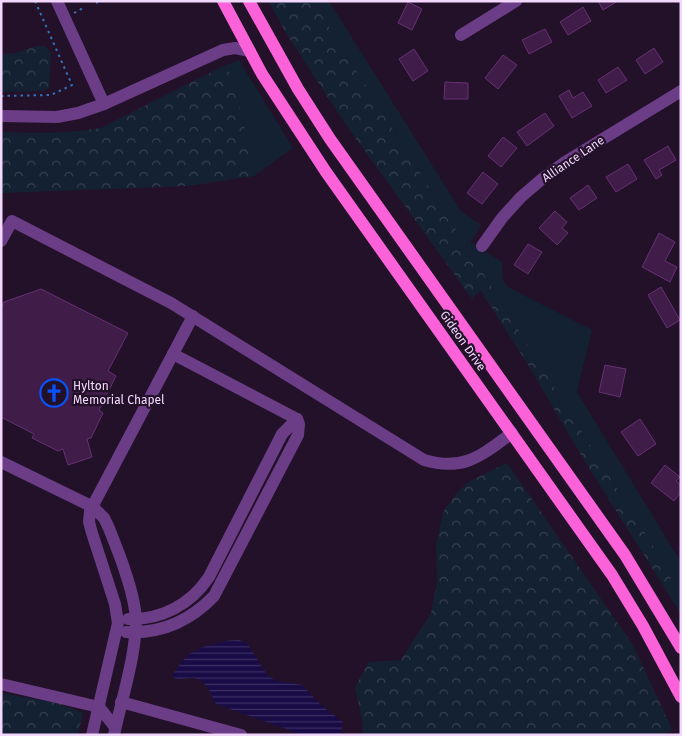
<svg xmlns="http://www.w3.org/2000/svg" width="682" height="736" viewBox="0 0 682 736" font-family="'Fira Sans',sans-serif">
<defs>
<pattern id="forest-crowns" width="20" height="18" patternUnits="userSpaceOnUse" patternTransform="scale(1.25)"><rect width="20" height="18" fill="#142132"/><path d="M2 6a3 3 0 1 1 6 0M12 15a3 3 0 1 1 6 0" fill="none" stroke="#374051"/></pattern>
<pattern id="water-rules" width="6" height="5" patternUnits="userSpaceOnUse" patternTransform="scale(1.25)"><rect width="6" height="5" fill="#190c46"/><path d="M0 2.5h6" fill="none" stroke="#3b2f62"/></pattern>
</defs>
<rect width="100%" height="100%" fill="#221128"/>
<g fill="#142132">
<path d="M313 1H329L461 211 481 225 471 242 502 262 503 280 508 287 592 330 577 392 681 562V601L672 589V582L667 568Z"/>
<path d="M239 60 293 148 254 176 234 78 223 66Z"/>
</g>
<g fill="url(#forest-crowns)">
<path d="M268 1H313L667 568 672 582V589L681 601V614L584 460 530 368 481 291 475 295 473 300 346 125 289 38Z"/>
<path d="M37 46H45L51 53 49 87 43 91 1 92V54L15 53Z"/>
<path d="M223 66 234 77 254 176 188 186 1 193V132C35 133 68 134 101 128Z"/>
<path d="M507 463 633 645 672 729 664 735H362L363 724 355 687 369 662 401 660 431 613 437 581 436 545 443 512 455 495 468 482Z"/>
<path d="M1 693 58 703 83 713 78 735H1Z"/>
</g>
<path fill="url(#water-rules)" d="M239 640 247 643 267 675 277 681 302 685 322 706 343 722 341 735H303L216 704C211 694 205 677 191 678 185 678 180 680 174 678L173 675C177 668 183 659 190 654 203 645 224 640 239 640Z"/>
<g fill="#401d48" stroke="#663074">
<path d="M598 1H618L603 10Z"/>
<path d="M408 2 422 9 412 30 398 23Z"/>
<path d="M583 7 591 21 568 35 560 22Z"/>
<path d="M545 29 552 42 529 54 522 40Z"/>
<path d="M654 48 663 62 645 74 636 60Z"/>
<path d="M414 49 428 71 413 81 399 59Z"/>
<path d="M503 55 517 65 498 89 485 78Z"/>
<path d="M618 67 627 80 606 93 598 80Z"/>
<path d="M445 82 468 83V99H444Z"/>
<path d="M569 90 573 98 583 92 592 106 572 118 559 96Z"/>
<path d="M545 113 554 126 527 146 517 132Z"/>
<path d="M503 137 517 148 501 167 488 156Z"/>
<path d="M668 146 676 160 659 170 662 175 656 179 644 160Z"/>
<path d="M628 164 637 179 616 192 606 177Z"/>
<path d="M483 172 498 184 482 204 467 193Z"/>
<path d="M588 185 597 198 579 210 570 198Z"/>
<path d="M555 211 567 222 562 228 568 233 557 245 539 228Z"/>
<path d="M659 233 675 242 665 261 677 267 670 282 642 267Z"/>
<path d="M528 244 542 252 528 274 514 265Z"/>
<path d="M661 287 680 320 667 328 648 295Z"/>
<path d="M41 289 128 333 108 371 116 376 99 410 103 413 91 438 87 439 92 457 68 465 63 449 58 451 32 438 34 434 1 417V308L4 302Z"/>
<path d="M605 365 626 369 620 397 599 392Z"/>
<path d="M640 419 656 444 638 456 621 432Z"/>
<path d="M665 465 680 477 676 481 681 485V492L674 501 651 483Z"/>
</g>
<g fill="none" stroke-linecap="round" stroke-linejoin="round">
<g stroke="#3370b7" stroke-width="2" stroke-dasharray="2.5 4" stroke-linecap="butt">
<path d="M96 3 100 1"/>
<path d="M74 13 83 8"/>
<path d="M1 96 51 95 72 85 35 1"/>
</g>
<g stroke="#6b3d86" stroke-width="12">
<path d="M57 1 104 104"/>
<path d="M461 35 516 1"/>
<path d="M1 116 57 117 78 113 104 104 223 50 235 48 250 51"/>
<path d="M1 241 12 221 171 303 424 460C464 472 482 455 512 433"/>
<path d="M482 246 502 218 521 197 542 179 565 162 681 91"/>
<path d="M173 354 297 419"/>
<path d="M1 462 93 507 104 518 108 526C118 551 131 583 135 610 140 643 121 701 114 735"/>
<path d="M128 619C162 620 191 604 209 577L282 434 297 419"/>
<path d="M126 632C161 634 190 621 214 596L298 435 299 424 297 419"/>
<path d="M1 684 99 707 115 727"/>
<path d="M121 702 241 735"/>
<path d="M92 735 118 623 115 604 92 533 89 522 90 511 193 316"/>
</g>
<g stroke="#fb62d9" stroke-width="12">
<path d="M223 1 262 74 326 172 612 575 643 626 681 697"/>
<path d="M249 1 298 89 330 139 625 555 681 648"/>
</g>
</g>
<defs>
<g id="church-ring" transform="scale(1.4375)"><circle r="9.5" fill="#221128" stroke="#0952f9" stroke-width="1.5"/><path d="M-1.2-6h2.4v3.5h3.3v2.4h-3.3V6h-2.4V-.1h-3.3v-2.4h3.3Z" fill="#0952f9"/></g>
</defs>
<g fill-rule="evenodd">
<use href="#church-ring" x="54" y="393"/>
</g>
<g text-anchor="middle" stroke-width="4.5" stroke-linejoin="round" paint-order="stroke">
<g font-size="12" fill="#f3d8fe" stroke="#221128">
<text transform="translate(573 159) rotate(-34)" y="4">Alliance Lane</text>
<text transform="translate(463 341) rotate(55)" y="4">Gideon Drive</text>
</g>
<g font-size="12" fill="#f3d8fe" stroke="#221128" text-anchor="start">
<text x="73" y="390">Hylton<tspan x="73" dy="14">Memorial Chapel</tspan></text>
</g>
</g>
<rect width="682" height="736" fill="none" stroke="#f3d8fe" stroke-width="5"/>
</svg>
